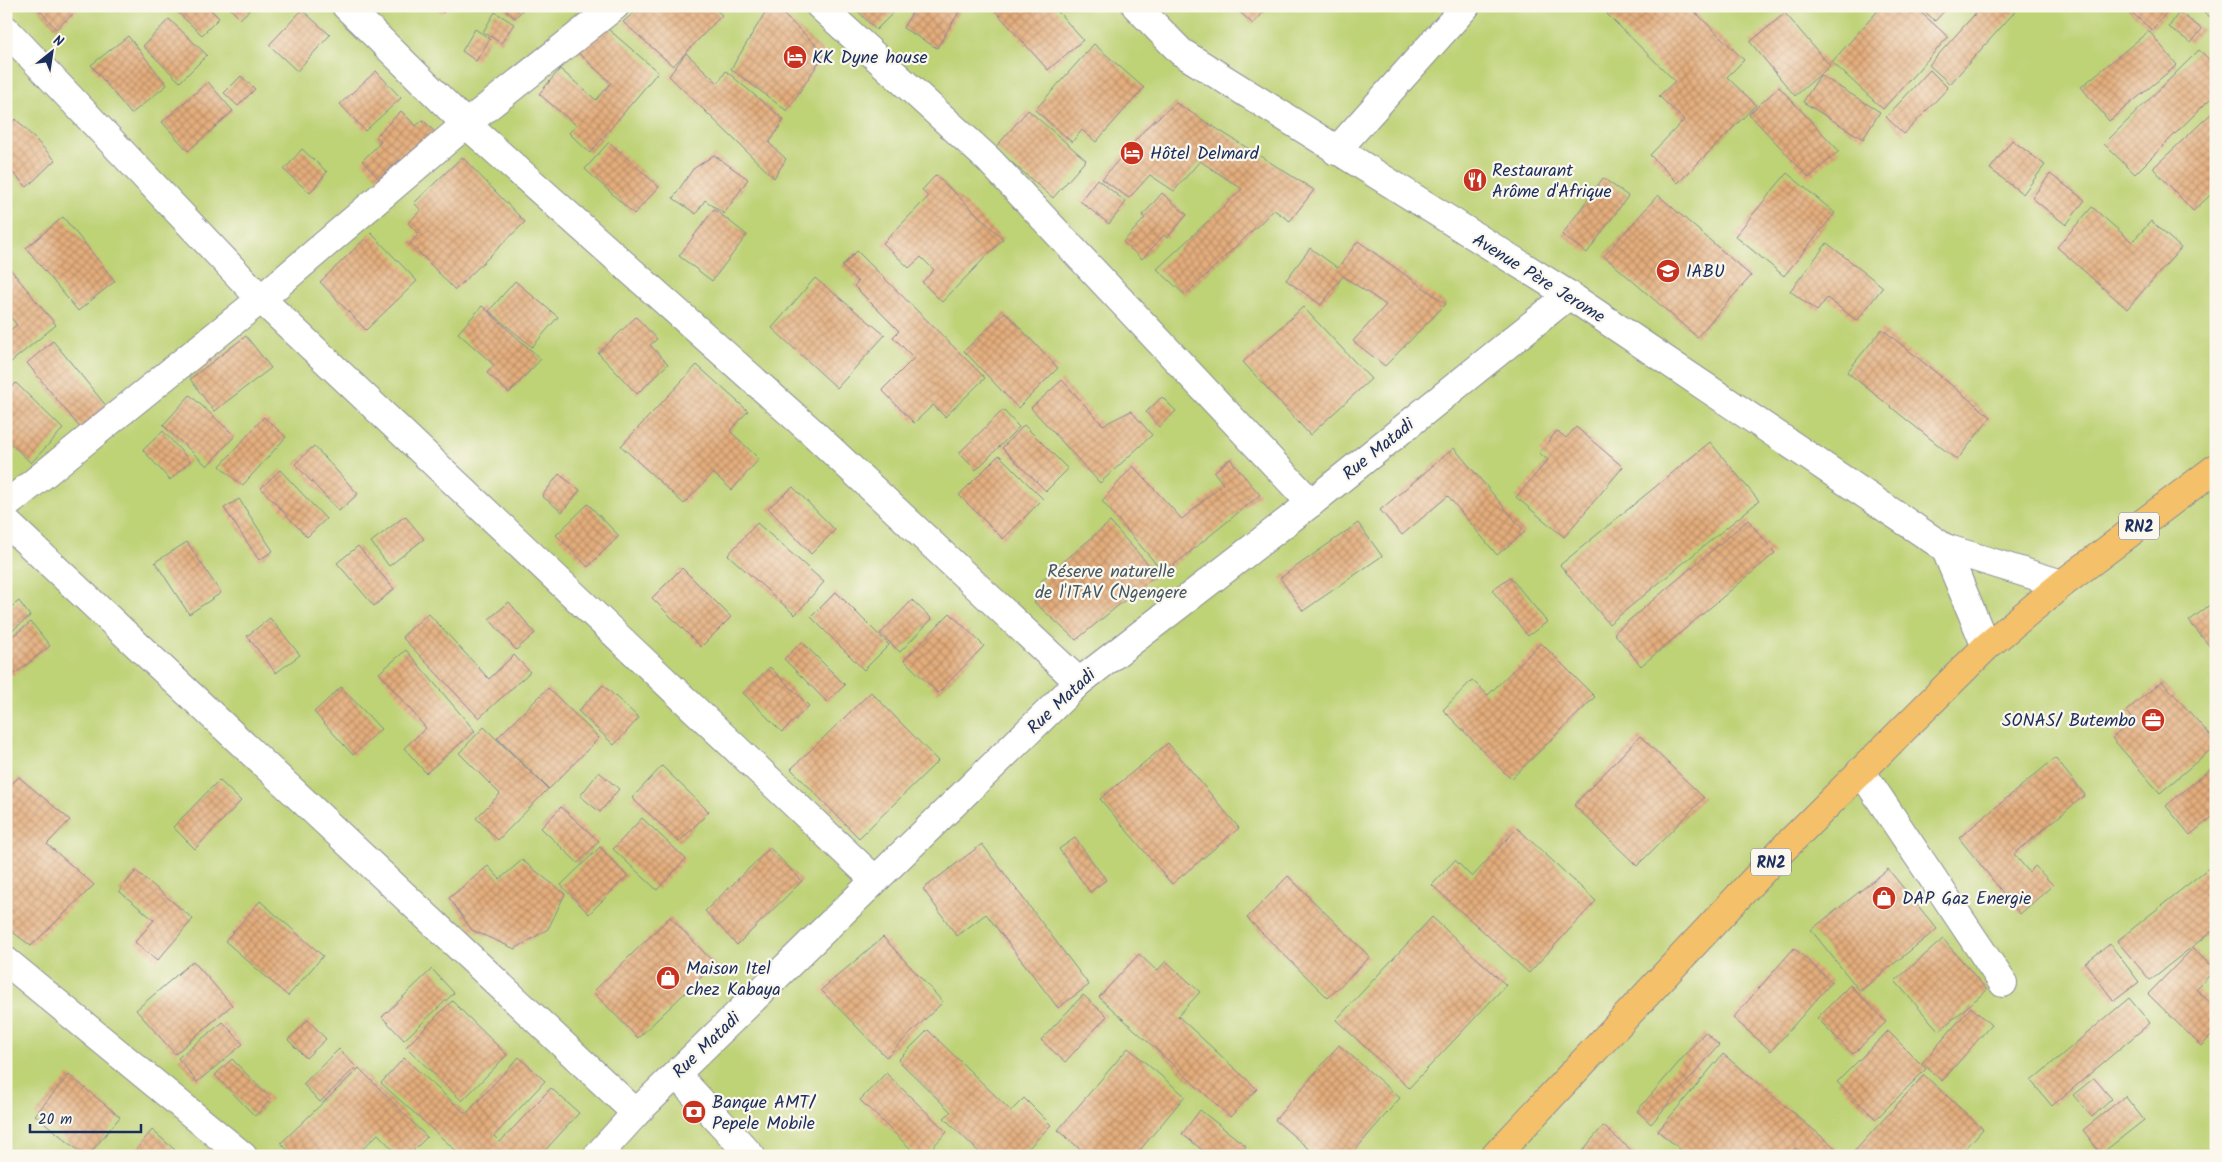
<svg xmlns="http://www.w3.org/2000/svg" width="2222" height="1162" viewBox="0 0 2222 1162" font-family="Kalam,sans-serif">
<defs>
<pattern id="building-cross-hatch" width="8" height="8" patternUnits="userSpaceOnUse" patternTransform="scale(1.25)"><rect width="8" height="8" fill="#e4ad7b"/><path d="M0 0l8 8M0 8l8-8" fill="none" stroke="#b88d68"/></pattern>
</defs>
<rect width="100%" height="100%" fill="#fbf7ec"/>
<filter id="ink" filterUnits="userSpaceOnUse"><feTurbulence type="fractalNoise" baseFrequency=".02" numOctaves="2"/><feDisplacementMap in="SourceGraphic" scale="10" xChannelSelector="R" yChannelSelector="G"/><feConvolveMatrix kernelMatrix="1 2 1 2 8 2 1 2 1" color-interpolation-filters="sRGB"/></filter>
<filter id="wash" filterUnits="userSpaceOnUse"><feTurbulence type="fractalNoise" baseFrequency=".0096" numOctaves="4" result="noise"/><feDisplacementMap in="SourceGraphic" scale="20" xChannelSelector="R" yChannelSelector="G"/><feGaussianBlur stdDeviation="1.12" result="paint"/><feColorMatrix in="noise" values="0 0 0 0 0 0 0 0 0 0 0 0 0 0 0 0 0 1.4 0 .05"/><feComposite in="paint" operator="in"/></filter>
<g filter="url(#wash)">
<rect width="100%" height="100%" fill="#f4e6cc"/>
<rect fill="#bed276" stroke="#6c806a" x="6" y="6" width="2210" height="1150"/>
<g id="blocks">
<g fill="url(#building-cross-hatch)">
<path d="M36 6H82L56 29Z"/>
<path d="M179 6H207L219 18 202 35 175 10Z"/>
<path d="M228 6H254L240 19Z"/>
<path d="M434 6H449L443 13Z"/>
<path d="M501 6H526L515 18Z"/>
<path d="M642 6H712L722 15 673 66 623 22Z"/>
<path d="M769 6H774L825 53 787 111 731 69Z"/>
<path d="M856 6H894L897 9 876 30 855 8Z"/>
<path d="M916 6H949L959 12 937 48 903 28Z"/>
<path d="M991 6H1053L1083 40 1048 70Z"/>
<path d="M1233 6H1269L1253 24Z"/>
<path d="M1615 6H1689L1744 60 1727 77 1756 105 1678 183 1650 155 1684 120 1659 96 1675 81 1607 14Z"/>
<path d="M1882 6H1914L1948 37 1883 109 1832 62Z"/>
<path d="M1919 6H1949L1935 21Z"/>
<path d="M1982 6H2020L1950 84 1929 65Z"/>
<path d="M2124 6H2172L2152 30Z"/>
<path d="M2197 6H2216V22Z"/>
<path d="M302 10 330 35 297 71 269 45Z"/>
<path d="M495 12 514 24 501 43 483 32Z"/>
<path d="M2179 12 2202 29 2191 43 2169 27Z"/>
<path d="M1785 13 1830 66 1795 96 1750 42Z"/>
<path d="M169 19 207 55 180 82 143 46Z"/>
<path d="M600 22 658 72 590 153 569 133 576 125 539 94 560 69 596 100 611 83 574 49Z"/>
<path d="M475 29 490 39 476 61 462 51Z"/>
<path d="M2149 31 2177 65 2109 121 2081 87Z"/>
<path d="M128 36 167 85 131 114 91 65Z"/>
<path d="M1094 44 1144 88 1096 142 1082 130 1072 142 1035 110Z"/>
<path d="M2199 50 2216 66V93L2135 174 2104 144Z"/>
<path d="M686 53 718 83 726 71 784 120 769 143 786 159 774 178 669 76Z"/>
<path d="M1930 70 1948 88 1904 134 1886 117Z"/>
<path d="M376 71 401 98 365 131 340 104Z"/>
<path d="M1820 75 1880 112 1863 139 1803 102Z"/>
<path d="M241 76 255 89 238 106 224 93Z"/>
<path d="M208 82 233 111 188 151 162 122Z"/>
<path d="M1779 87 1839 151 1809 178 1749 114Z"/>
<path d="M1176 103 1314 190 1290 221 1274 210 1185 295 1157 269 1242 189 1200 161 1174 191 1150 175 1129 198 1102 179 1148 126Z"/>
<path d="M2216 109V190L2193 211 2153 168Z"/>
<path d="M1028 110 1086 160 1053 198 995 148Z"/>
<path d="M401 111 416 126 423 120 436 133 404 164 399 160 379 179 362 161 381 142 376 136Z"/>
<path d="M16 119 55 160 27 187 6 166V128Z"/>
<path d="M2012 140 2045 165 2023 194 1990 169Z"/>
<path d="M609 142 659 187 634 214 585 169Z"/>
<path d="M302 149 327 172 310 193 284 170Z"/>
<path d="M714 155 748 179 724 214 705 200 696 214 673 198 693 169Z"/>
<path d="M462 157 525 222 455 290 410 243 419 234 408 223 421 210 414 203Z"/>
<path d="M1787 173 1835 213 1784 276 1735 236Z"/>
<path d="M2050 174 2085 200 2066 225 2032 198Z"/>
<path d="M936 175 1003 239 942 302 922 282 934 270 921 257 909 268 883 243 928 197 922 190Z"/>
<path d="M1603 178 1628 196 1587 253 1562 235Z"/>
<path d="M1097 179 1126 202 1109 224 1080 201Z"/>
<path d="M1162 193 1187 215 1167 238 1164 235 1142 259 1123 242 1145 218 1142 216Z"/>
<path d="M1658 195 1751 276 1697 337 1604 256Z"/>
<path d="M2092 207 2132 242 2151 221 2181 248 2127 309 2057 247Z"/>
<path d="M714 209 747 235 712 281 679 256Z"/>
<path d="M63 217 115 281 78 311 26 248Z"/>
<path d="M371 233 417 281 366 330 320 282Z"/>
<path d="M1358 241 1446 304 1385 366 1353 341 1386 305 1343 276 1321 305 1286 280 1310 248 1338 268Z"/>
<path d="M1827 243 1883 287 1857 321 1827 298 1817 311 1790 291Z"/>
<path d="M857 251 985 378 945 417 933 405 914 423 882 390 914 358 893 337 899 331 854 286 858 282 842 266Z"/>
<path d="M6 264 56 325 6 366V333L17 325 6 312Z"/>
<path d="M815 278 885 335 837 388 772 328Z"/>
<path d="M515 281 558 317 532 347 489 311Z"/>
<path d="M482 306 541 359 509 393 487 373 494 365 458 333Z"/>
<path d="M1303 307 1371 379 1310 435 1243 362Z"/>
<path d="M1005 312 1058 368 1018 408 964 351Z"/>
<path d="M636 317 657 339 650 345 668 364 637 394 598 353Z"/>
<path d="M1882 329 1991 417 1957 460 1847 372Z"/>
<path d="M246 336 271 368 214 411 190 379Z"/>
<path d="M53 341 108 408 81 429 27 363Z"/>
<path d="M697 365 748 411 730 431 759 459 732 490 713 473 684 504 621 446Z"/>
<path d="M1062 380 1103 425 1131 411 1152 435 1100 483 1031 408Z"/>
<path d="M16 383 63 429 31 463 6 439V384L11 388Z"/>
<path d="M190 395 235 436 207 466 163 425Z"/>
<path d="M1162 397 1176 411 1159 427 1146 412Z"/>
<path d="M1003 410 1019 427 976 470 959 453Z"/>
<path d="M264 417 286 437 242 486 220 466Z"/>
<path d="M1024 425 1068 469 1046 491 1002 448Z"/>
<path d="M1576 427 1623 467 1564 537 1516 497 1548 460 1539 453 1557 431 1566 438Z"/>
<path d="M163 431 190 461 170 480 143 450Z"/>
<path d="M1710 442 1759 501 1609 624 1560 565Z"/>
<path d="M314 446 358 494 339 511 295 464Z"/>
<path d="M1454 448 1525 532 1497 555 1448 496 1402 535 1380 510Z"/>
<path d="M999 455 1043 499 1003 539 959 495Z"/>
<path d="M1230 459 1260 495 1164 573 1102 501 1133 466 1182 519 1223 484 1214 472Z"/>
<path d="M280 470 326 519 307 537 261 488Z"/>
<path d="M559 474 580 490 562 512 542 496Z"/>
<path d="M793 487 835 530 811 554 768 508Z"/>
<path d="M239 499 273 551 259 560 224 508Z"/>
<path d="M588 504 619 536 588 567 556 535Z"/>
<path d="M405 516 424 539 389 566 371 542Z"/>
<path d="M1748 520 1775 553 1641 666 1614 633Z"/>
<path d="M1110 522 1157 574 1076 640 1034 602 1050 590 1041 581Z"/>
<path d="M757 523 824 582 795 615 728 555Z"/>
<path d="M1358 523 1382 556 1303 611 1280 578Z"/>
<path d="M187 542 221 593 189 614 155 562Z"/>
<path d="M358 546 394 589 374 606 337 563Z"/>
<path d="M682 568 731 617 701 647 652 598Z"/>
<path d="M1510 577 1547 622 1528 636 1492 590Z"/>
<path d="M836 592 889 645 864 670 811 617Z"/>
<path d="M912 600 932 619 900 652 880 634Z"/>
<path d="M2216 600V654L2189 621Z"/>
<path d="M19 601 30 616 8 634 6 611Z"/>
<path d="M509 602 535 633 516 650 489 619Z"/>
<path d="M428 613 489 679 514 655 530 672 479 718 402 637Z"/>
<path d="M950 613 984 646 938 693 904 660Z"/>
<path d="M270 618 300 655 276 673 247 636Z"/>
<path d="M31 622 50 646 12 676 6 669V641Z"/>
<path d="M802 642 845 685 827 702 784 659Z"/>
<path d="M1541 643 1595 697 1511 779 1443 710 1472 680 1488 695Z"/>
<path d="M406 650 475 731 426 773 404 748 426 728 379 673Z"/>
<path d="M770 667 809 706 782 732 743 693Z"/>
<path d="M2162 681 2216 742V745L2160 793 2112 738 2134 720 2126 711Z"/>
<path d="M603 685 639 718 614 745 578 711Z"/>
<path d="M341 687 381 729 353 755 314 712Z"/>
<path d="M548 688 599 738 549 789 497 738Z"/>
<path d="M871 692 938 761 859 838 791 769Z"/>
<path d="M484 727 548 789 498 840 476 818 500 794 459 753Z"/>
<path d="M1640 736 1704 798 1637 866 1574 805Z"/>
<path d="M1168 743 1239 828 1172 884 1100 799Z"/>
<path d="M2055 758 2085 795 2014 854 2029 872 2035 866 2053 885 2020 914 1959 838Z"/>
<path d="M2216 764V814L2190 835 2166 806Z"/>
<path d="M662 766 709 812 679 842 632 798Z"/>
<path d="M599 772 619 789 600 812 580 796Z"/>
<path d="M19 777 70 820 47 844 94 885 31 946 6 927V789Z"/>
<path d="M219 780 241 801 195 849 173 827Z"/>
<path d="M561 807 599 841 578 863 541 828Z"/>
<path d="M642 818 686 859 657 890 613 849Z"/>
<path d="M1517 828 1596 901 1529 973 1432 885 1455 860 1472 877Z"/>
<path d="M1075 838 1106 880 1090 892 1059 849Z"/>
<path d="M982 844 1089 985 1058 1008 986 914 957 936 923 889Z"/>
<path d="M600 847 627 876 589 914 561 885Z"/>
<path d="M770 848 802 881 737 945 705 911Z"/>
<path d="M522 860 565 894 548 929 515 949 472 930 449 898 488 866 500 879Z"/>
<path d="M2216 862V928L2150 980 2117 941Z"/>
<path d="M1888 869 1937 929 1860 991 1811 930Z"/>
<path d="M136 871 193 919 157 961 135 942 154 920 119 891Z"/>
<path d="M1288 876 1370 957 1328 998 1247 918Z"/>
<path d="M260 901 323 956 288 996 225 941Z"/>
<path d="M670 917 715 964 638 1038 593 992Z"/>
<path d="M1432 917 1506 985 1409 1088 1336 1020Z"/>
<path d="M883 937 943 1002 886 1057 821 990Z"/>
<path d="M1943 939 1987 990 1939 1031 1895 981Z"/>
<path d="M2110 944 2139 982 2114 1001 2085 963Z"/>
<path d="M1794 948 1832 982 1771 1051 1733 1018Z"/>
<path d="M2193 948 2215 970 2196 989 2216 1008V1031L2201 1046 2148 994Z"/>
<path d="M1139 954 1157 971 1166 961 1200 992 1178 1016 1257 1089 1230 1117 1099 997Z"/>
<path d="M193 961 232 1005 175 1054 136 1010Z"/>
<path d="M432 969 454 993 404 1040 382 1017Z"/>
<path d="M1850 985 1886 1022 1853 1054 1817 1018Z"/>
<path d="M1083 995 1107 1016 1065 1062 1041 1040Z"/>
<path d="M2129 998 2150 1023 2052 1106 2031 1081Z"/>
<path d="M452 1001 507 1055 462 1101 406 1047Z"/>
<path d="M1971 1007 1991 1025 1942 1081 1922 1063Z"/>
<path d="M308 1020 326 1039 306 1058 288 1040Z"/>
<path d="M223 1022 243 1044 197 1082 178 1058Z"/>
<path d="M928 1030 1011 1111 1024 1098 1051 1125 1021 1156H983L944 1118 951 1112 898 1060Z"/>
<path d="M1888 1031 1926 1069 1876 1119 1837 1082Z"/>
<path d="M1705 1032 1719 1045 1651 1124 1637 1111Z"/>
<path d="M1339 1045 1400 1098 1350 1156H1317L1275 1120Z"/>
<path d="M1128 1048 1185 1096 1135 1156H1088L1058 1130Z"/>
<path d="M339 1049 356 1067 320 1102 303 1084Z"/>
<path d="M1723 1054 1845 1156H1804L1795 1148 1788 1156H1688L1658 1131Z"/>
<path d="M519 1057 545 1081 494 1136 500 1142 551 1088 579 1113 540 1156H462L381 1083 404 1058 466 1114Z"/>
<path d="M232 1059 271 1099 255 1116 215 1075Z"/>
<path d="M359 1068 427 1137 408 1156H399L378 1134 355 1156H293L281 1143Z"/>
<path d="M886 1073 947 1132 924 1156H918L860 1100Z"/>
<path d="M69 1075 120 1117 88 1156H85L35 1115Z"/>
<path d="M1924 1075 1983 1129 1959 1156H1855L1853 1153Z"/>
<path d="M2094 1078 2112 1099 2092 1117 2073 1095Z"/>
<path d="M2125 1096 2144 1120 2101 1154 2083 1130Z"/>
<path d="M1200 1110 1246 1146 1239 1156H1210L1182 1134Z"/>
<path d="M1603 1126 1638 1156H1578Z"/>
<path d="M152 1130 182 1156H131Z"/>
</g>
</g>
</g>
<g filter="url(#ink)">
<use href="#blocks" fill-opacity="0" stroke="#888a95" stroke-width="1"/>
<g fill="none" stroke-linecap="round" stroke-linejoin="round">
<g stroke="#888a95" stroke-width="30">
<g id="minor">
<path d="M346 6 466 124 812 432 1079 682"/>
<path d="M820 6 989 160 1311 503"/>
<path d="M1136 6 1181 52 1569 295 1945 548 2062 584"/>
<path d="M6 30 261 299 875 880"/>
<path d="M1336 151 1466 6"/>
<path d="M6 505 261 299 466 124 615 6"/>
<path d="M6 522 636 1113"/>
<path d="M1945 548 1986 647"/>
<path d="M1861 771 2003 983"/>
<path d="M6 961 243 1156"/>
<path d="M676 1074 751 1156"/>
<path d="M597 1156 636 1113 1079 682 1311 503 1569 295"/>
</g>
</g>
<g stroke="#888a95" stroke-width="30">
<path id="highway" d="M1495 1156 1783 849 1986 647 2062 584 2216 468"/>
</g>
<use href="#minor" stroke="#fff" stroke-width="28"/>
<use href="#highway" stroke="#f4c16a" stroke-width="28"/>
</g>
</g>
<defs>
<g id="hotel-disc" transform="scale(1.25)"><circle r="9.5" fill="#c8321e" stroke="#fbf7ec"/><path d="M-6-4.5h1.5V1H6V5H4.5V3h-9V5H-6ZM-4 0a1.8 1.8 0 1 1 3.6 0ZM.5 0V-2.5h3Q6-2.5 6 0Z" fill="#fff"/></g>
<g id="restaurant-disc" transform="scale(1.25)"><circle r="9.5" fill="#c8321e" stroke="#fbf7ec"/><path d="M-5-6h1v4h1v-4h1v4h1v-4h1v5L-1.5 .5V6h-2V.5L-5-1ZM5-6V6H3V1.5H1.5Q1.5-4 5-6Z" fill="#fff"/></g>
<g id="school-disc" transform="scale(1.25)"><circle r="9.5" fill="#c8321e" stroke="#fbf7ec"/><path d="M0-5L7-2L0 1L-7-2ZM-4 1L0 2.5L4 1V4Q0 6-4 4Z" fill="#fff"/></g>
<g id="office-disc" transform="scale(1.25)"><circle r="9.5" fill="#c8321e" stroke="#fbf7ec"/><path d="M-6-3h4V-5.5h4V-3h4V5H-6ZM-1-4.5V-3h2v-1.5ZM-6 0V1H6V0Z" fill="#fff"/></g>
<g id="shop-disc" transform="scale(1.25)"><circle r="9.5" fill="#c8321e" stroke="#fbf7ec"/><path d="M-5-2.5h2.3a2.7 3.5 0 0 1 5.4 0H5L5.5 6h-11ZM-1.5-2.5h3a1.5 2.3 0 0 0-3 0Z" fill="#fff"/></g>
<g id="bank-disc" transform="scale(1.25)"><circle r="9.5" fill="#c8321e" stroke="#fbf7ec"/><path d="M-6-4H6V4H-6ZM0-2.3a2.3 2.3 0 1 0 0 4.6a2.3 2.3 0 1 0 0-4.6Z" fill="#fff"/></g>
</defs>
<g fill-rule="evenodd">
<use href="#hotel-disc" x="795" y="57"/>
<use href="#hotel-disc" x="1132" y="153"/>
<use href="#restaurant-disc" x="1475" y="180"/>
<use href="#school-disc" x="1668" y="271"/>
<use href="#office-disc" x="2153" y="720"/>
<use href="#shop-disc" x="1884" y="898"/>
<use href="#shop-disc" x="668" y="978"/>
<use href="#bank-disc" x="694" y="1112"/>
</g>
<g text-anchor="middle" stroke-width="4.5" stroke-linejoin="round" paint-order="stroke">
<g fill="#fbf7ec" stroke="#5e6b89" stroke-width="1">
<rect x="2119" y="512.5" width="40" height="27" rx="4"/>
<rect x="1751" y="848.5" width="40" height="27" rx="4"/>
</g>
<g font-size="16" font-weight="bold" fill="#1b2f5e">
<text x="2139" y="532">RN2</text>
<text x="1771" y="868">RN2</text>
</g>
<g font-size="18" fill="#1b2f5e" stroke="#fbf7ec" text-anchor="start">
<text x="812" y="63">KK Dyne house</text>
<text x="1150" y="159">Hôtel Delmard</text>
<text x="1492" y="176">Restaurant<tspan x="1492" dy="21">Arôme d'Afrique</tspan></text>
<text x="1686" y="277">IABU</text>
<text x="2136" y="726" text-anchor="end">SONAS/ Butembo</text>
<text x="1902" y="904">DAP Gaz Energie</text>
<text x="686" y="974">Maison Itel<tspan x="686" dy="21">chez Kabaya</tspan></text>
<text x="712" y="1108">Banque AMT/<tspan x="712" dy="21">Pepele Mobile</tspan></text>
</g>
<g font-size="18" fill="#1b2f5e" stroke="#fbf7ec">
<text transform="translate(1539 278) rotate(32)" y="6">Avenue Père Jerome</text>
<text transform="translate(1378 449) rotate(-39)" y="6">Rue Matadi</text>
<text transform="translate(1061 701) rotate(-43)" y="6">Rue Matadi</text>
<text transform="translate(706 1045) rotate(-44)" y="6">Rue Matadi</text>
</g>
<g font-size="18" fill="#445864" stroke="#fbf7ec">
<text x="1111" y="577">Réserve naturelle<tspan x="1111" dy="21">de l'ITAV (Ngengere</tspan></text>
</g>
</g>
<rect width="2222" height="1162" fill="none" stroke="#fbf7ec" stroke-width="25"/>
<g transform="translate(52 52) rotate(30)" stroke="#fbf7ec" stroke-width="4" paint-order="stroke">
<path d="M0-4L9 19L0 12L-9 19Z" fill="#1b2f5e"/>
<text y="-8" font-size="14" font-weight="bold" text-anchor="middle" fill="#1b2f5e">N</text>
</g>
<path d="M30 1124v8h111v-8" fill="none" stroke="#1b2f5e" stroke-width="2.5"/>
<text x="38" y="1124" font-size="15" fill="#1b2f5e" stroke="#fbf7ec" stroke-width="4" paint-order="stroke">20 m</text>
</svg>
